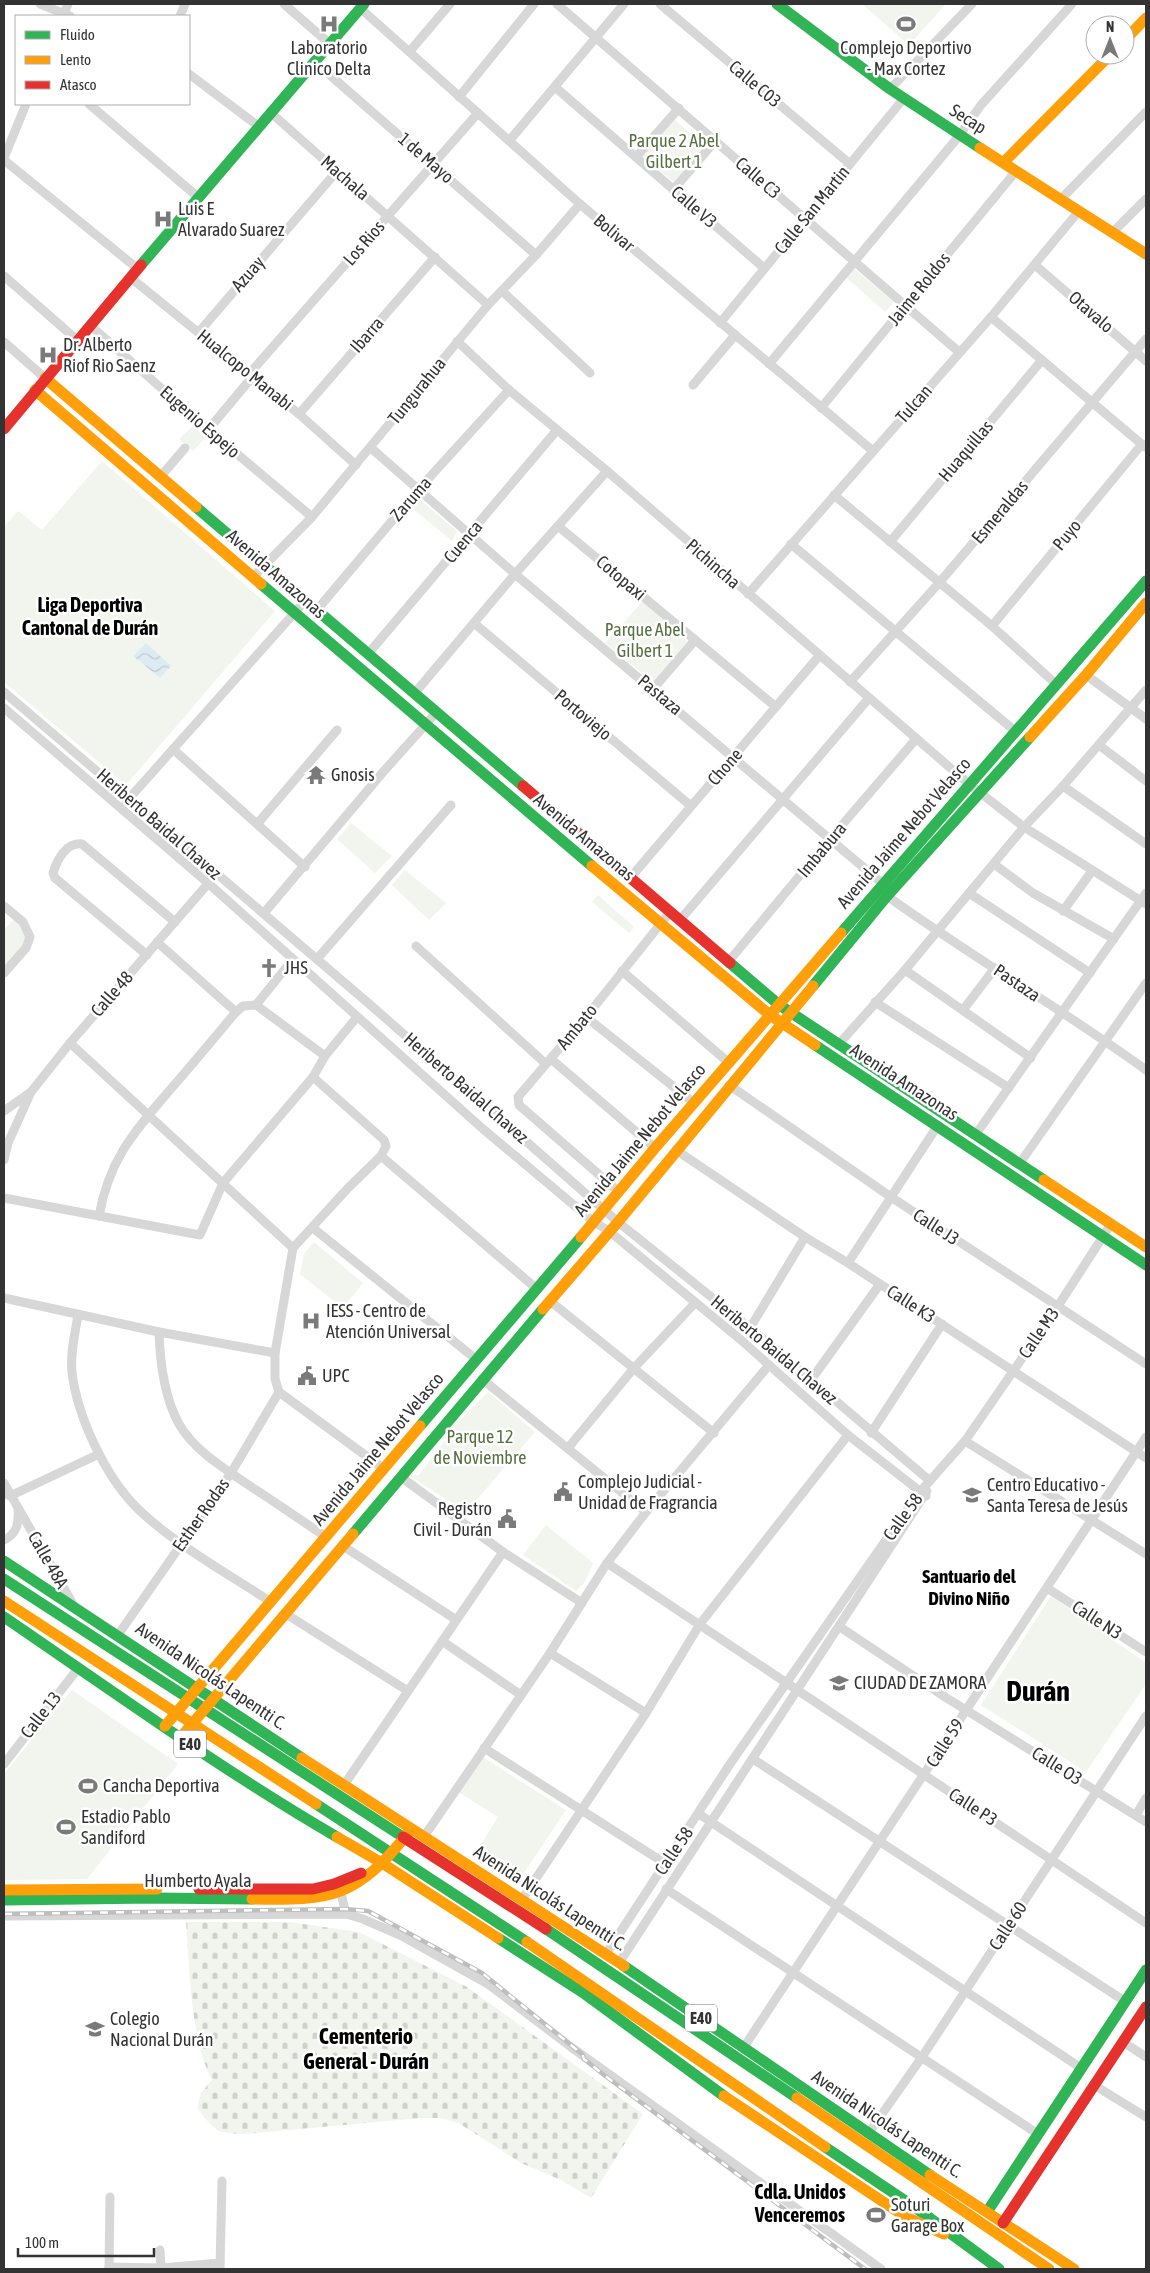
<svg xmlns="http://www.w3.org/2000/svg" width="1150" height="2273" viewBox="0 0 1150 2273" font-family="'Asap Condensed',sans-serif">
<defs>
<pattern id="cemetery-stones" width="16" height="16" patternUnits="userSpaceOnUse" patternTransform="scale(1.25)"><rect width="16" height="16" fill="#f1f5ed"/><path d="M2 7V4a2 2 0 0 1 4 0v3zM10 15v-3a2 2 0 0 1 4 0v3z" fill="#cfd2cc"/></pattern>
<pattern id="water-waves" width="16" height="10" patternUnits="userSpaceOnUse" patternTransform="scale(1.25)"><rect width="16" height="10" fill="#ddebf3"/><path d="M0 5q4-4 8 0t8 0" fill="none" stroke="#becad1"/></pattern>
</defs>
<rect width="100%" height="100%" fill="#fff"/>
<g fill="#f1f5ed">
<path d="M862 4H946L909 45Z"/>
<path d="M675 120 705 147 673 182 643 156Z"/>
<path d="M853 268 894 302 885 312 846 277Z"/>
<path d="M193 426 206 437 193 451 179 439Z"/>
<path d="M102 461 275 611 126 785 4 682V526L18 511 42 530Z"/>
<path d="M418 498 457 531 452 541 411 507Z"/>
<path d="M643 601 687 641 653 682 605 643Z"/>
<path d="M351 823 392 856 375 873 337 839Z"/>
<path d="M405 870 446 903 429 920 392 885Z"/>
<path d="M598 895 634 927 629 933 592 902Z"/>
<path d="M15 918 30 937 4 971V930Z"/>
<path d="M314 1242 363 1283 343 1308 300 1274 304 1254Z"/>
<path d="M488 1392 535 1432 466 1512 410 1476 419 1475 450 1434V1430Z"/>
<path d="M546 1525 593 1563 585 1582 576 1591 523 1555Z"/>
<path d="M1051 1596 1146 1663V1684L1086 1772 981 1705Z"/>
<path d="M72 1690 178 1764 87 1879 4 1880V1774Z"/>
<path d="M481 1756 566 1810 520 1879 477 1851 498 1817 457 1791Z"/>
</g>
<path fill="url(#cemetery-stones)" d="M186 1922H290L359 1932 467 1987 643 2114 591 2198 561 2180 521 2163 460 2124 442 2118H420L246 2134C216 2133 216 2132 197 2108L201 2093 212 2080C190 2038 190 1971 186 1922Z"/>
<path fill="url(#water-waves)" d="M146 643 171 666 160 678 133 656Z"/>
<g fill="none" stroke-linecap="round" stroke-linejoin="round">
<g stroke="#d7d7d7" stroke-width="9">
<path d="M40 4 70 16"/>
<path d="M284 4 330 44"/>
<path d="M557 4 959 352"/>
<path d="M660 4 850 164"/>
<path d="M360 8 580 204 873 451"/>
<path d="M63 16 68 4"/>
<path d="M180 16 185 4"/>
<path d="M410 51 450 4"/>
<path d="M315 62 536 255"/>
<path d="M189 74 258 126"/>
<path d="M555 87 764 268"/>
<path d="M890 89 972 4"/>
<path d="M459 97 534 4"/>
<path d="M89 104 199 198"/>
<path d="M270 112 488 305"/>
<path d="M509 141 624 4"/>
<path d="M636 157 679 108"/>
<path d="M4 158 26 104"/>
<path d="M4 160 138 269"/>
<path d="M673 190 716 140"/>
<path d="M1060 200 1146 112"/>
<path d="M1112 233 1146 199"/>
<path d="M1035 265 1146 361"/>
<path d="M4 276 77 340"/>
<path d="M131 278 299 414 356 465"/>
<path d="M502 291 590 373"/>
<path d="M991 317 1145 447"/>
<path d="M720 323 904 98"/>
<path d="M91 326 204 426 312 517"/>
<path d="M199 332 337 171"/>
<path d="M457 341 509 390 607 471 969 784 1024 827 1146 904"/>
<path d="M4 342 45 378"/>
<path d="M769 364 959 136 981 105 1072 4"/>
<path d="M250 373 478 113"/>
<path d="M693 385 735 335"/>
<path d="M821 408 1016 171"/>
<path d="M299 414 435 257"/>
<path d="M208 430 253 376"/>
<path d="M371 448 515 574 882 883"/>
<path d="M161 476 185 448"/>
<path d="M834 495 992 626 1057 685"/>
<path d="M558 526 776 707"/>
<path d="M890 542 1042 360"/>
<path d="M791 544 1015 731"/>
<path d="M253 577 312 517 488 305 536 255 580 204"/>
<path d="M748 594 991 317 1078 212"/>
<path d="M316 611 418 490 509 390"/>
<path d="M474 623 691 806"/>
<path d="M992 626 1142 444"/>
<path d="M368 654 557 430"/>
<path d="M1086 675 1146 719"/>
<path d="M850 682 939 583 1146 339"/>
<path d="M653 689 695 640"/>
<path d="M4 692 367 1002 618 1222 750 1328 930 1481"/>
<path d="M414 694 515 574 607 471"/>
<path d="M4 708 208 883 483 1129 594 1222 609 1231 741 1340 848 1435 926 1496"/>
<path d="M1099 745 1146 781"/>
<path d="M173 749 305 867"/>
<path d="M1063 786 1146 844"/>
<path d="M126 802 305 601"/>
<path d="M258 823 337 730"/>
<path d="M994 864 1033 893 1114 939"/>
<path d="M631 877 819 656"/>
<path d="M969 893 1090 973"/>
<path d="M887 896C972 957 1062 1009 1146 1070"/>
<path d="M4 906 23 922 30 937 26 948 4 973"/>
<path d="M1063 911 1092 871"/>
<path d="M264 913 384 771 435 714"/>
<path d="M680 920 869 698"/>
<path d="M157 942 236 1012"/>
<path d="M416 946 546 1064"/>
<path d="M147 955 55 878 53 873C57 860 66 842 82 844L175 922"/>
<path d="M317 959 451 805"/>
<path d="M729 961 830 839 916 739"/>
<path d="M905 970 1031 1058"/>
<path d="M622 971 728 1062"/>
<path d="M875 1002 1009 1088"/>
<path d="M256 1005 293 959"/>
<path d="M963 1010 995 968"/>
<path d="M586 1017 694 1103"/>
<path d="M70 1043 293 1248"/>
<path d="M838 1045 905 970 1024 827 1063 786 1146 690"/>
<path d="M551 1059 655 1148"/>
<path d="M313 1077 384 1140 386 1146 381 1156 348 1188 293 1248 275 1353V1379L279 1392 384 1469"/>
<path d="M729 1085 891 1197 1146 1364"/>
<path d="M4 1111 31 1092 70 1043 212 879"/>
<path d="M976 1134 1146 893"/>
<path d="M676 1150 805 1237 848 1263 1146 1458"/>
<path d="M381 1156 537 1289"/>
<path d="M4 1160 8 1143 31 1092"/>
<path d="M1020 1163 1146 983"/>
<path d="M619 1192 519 1105 518 1097 586 1017 670 912"/>
<path d="M4 1198 200 1235 223 1183 313 1077 325 1056 357 1017"/>
<path d="M99 1216C109 1160 133 1133 169 1091 192 1065 214 1038 236 1012L243 1006 256 1005 325 1056"/>
<path d="M313 1228 477 1360"/>
<path d="M848 1263 938 1125"/>
<path d="M4 1298 159 1332 275 1353"/>
<path d="M550 1301 714 1433"/>
<path d="M78 1315C75 1334 70 1353 72 1372 77 1416 105 1476 137 1508 174 1544 227 1573 271 1602"/>
<path d="M750 1328 805 1237"/>
<path d="M159 1332C160 1362 164 1397 179 1424 195 1452 227 1470 253 1488 278 1504 302 1521 326 1537"/>
<path d="M482 1379 646 1512"/>
<path d="M811 1380 880 1284"/>
<path d="M871 1433 942 1324"/>
<path d="M965 1441 1146 1554"/>
<path d="M568 1448 634 1368 695 1303"/>
<path d="M401 1477 503 1552 582 1603"/>
<path d="M4 1483 73 1604"/>
<path d="M6 1494 10 1496 99 1454"/>
<path d="M4 1540C17 1534 19 1523 18 1509"/>
<path d="M343 1546 455 1619"/>
<path d="M607 1563 1146 1923"/>
<path d="M1047 1588 1146 1652"/>
<path d="M286 1614 408 1691"/>
<path d="M840 1627 945 1697 1146 1822"/>
<path d="M118 1635 231 1473 279 1392"/>
<path d="M442 1641 521 1695"/>
<path d="M550 1653 646 1713"/>
<path d="M484 1748 666 1864"/>
<path d="M753 1759 1126 2002"/>
<path d="M4 1764 79 1667"/>
<path d="M344 1785 503 1552"/>
<path d="M699 1814 1081 2068"/>
<path d="M1136 1815 1146 1798"/>
<path d="M423 1838 550 1653 607 1563 646 1512 769 1365"/>
<path d="M666 1889 1038 2134"/>
<path d="M341 1893 346 1914"/>
<path d="M521 1901 646 1713 700 1624 848 1435"/>
<path d="M4 1916 346 1914 363 1919 402 1936 488 1984 571 2047 881 2269"/>
<path d="M606 1954 730 1764 874 1557 920 1492 965 1441 1058 1306 1111 1224"/>
<path d="M619 1963 927 1491"/>
<path d="M1123 2042 1146 2057"/>
<path d="M744 2047 1146 1437"/>
<path d="M1094 2085 1146 2117"/>
<path d="M868 2134 922 2057 1146 1716"/>
<path d="M160 2250 161 2269"/>
<path d="M109 2267 161 2268 220 2263"/>
<path d="M220 2268 222 2181"/>
<path d="M109 2269 110 2197"/>
</g>
<g stroke="#30b455" stroke-width="11">
<path d="M777 4 890 89 980 148"/>
<path d="M141 265 364 4"/>
<path d="M196 507 523 786"/>
<path d="M261 584 592 866"/>
<path d="M841 933 1146 581"/>
<path d="M730 963 778 1004 1044 1180"/>
<path d="M813 986 887 896 1030 737"/>
<path d="M815 1045 1146 1265"/>
<path d="M420 1426 581 1237"/>
<path d="M353 1534 543 1309"/>
<path d="M4 1561 302 1758"/>
<path d="M4 1579 403 1837"/>
<path d="M4 1617C114 1692 222 1770 337 1837"/>
<path d="M316 1804 527 1942"/>
<path d="M4 1900 152 1898 252 1899"/>
<path d="M546 1929 797 2098"/>
<path d="M498 1938 585 1994 724 2096"/>
<path d="M624 1966 930 2175"/>
<path d="M825 2147 916 2208 999 2269"/>
<path d="M987 2212 1146 1970"/>
</g>
<g stroke="#ff9f0a" stroke-width="11">
<path d="M1125 40 1146 18"/>
<path d="M980 148 1146 254"/>
<path d="M1004 162 1110 55"/>
<path d="M45 378 196 507"/>
<path d="M35 390 261 584"/>
<path d="M1030 737 1086 675 1146 603"/>
<path d="M592 866 770 1015 815 1045"/>
<path d="M1044 1180 1146 1247"/>
<path d="M581 1237 655 1148 841 933"/>
<path d="M543 1309 618 1222 813 986"/>
<path d="M4 1601 316 1804"/>
<path d="M165 1726 420 1426"/>
<path d="M181 1737 353 1534"/>
<path d="M302 1758 624 1966"/>
<path d="M337 1837 382 1863 498 1938"/>
<path d="M4 1890 157 1889"/>
<path d="M252 1899C333 1901 357 1897 409 1832"/>
<path d="M527 1942 825 2147"/>
<path d="M724 2096 906 2217 944 2234"/>
<path d="M797 2098 1049 2269"/>
<path d="M930 2175 1074 2269"/>
</g>
<g stroke="#e5322d" stroke-width="11">
<path d="M4 429 141 265"/>
<path d="M523 786 730 963"/>
<path d="M403 1837 546 1929"/>
<path d="M199 1889H313L334 1884 361 1873"/>
<path d="M1003 2223 1146 2007"/>
</g>
<g stroke="#bebebe" stroke-width="4.5">
<path id="rail" d="M4 1914 345 1909 368 1911 482 1973 582 2054 584 2059 604 2075 865 2269"/>
</g>
<use href="#rail" stroke="#fff" stroke-width="2.5" stroke-dasharray="8" stroke-linecap="butt"/>
</g>
<defs>
<g id="hospital-bare" transform="scale(1.5)"><path d="M-5-5h3v3.5h4V-5h3V5h-3V1.5h-4V5h-3Z" fill="#7a7a7a" stroke="#fff" stroke-width="2.5" paint-order="stroke"/></g>
<g id="stadium-bare" transform="scale(1.5)"><path d="M0-5a6.5 5 0 1 0 0 10a6.5 5 0 1 0 0-10ZM-3.5-1.8h7v3.6h-7Z" fill="#7a7a7a" stroke="#fff" stroke-width="2.5" paint-order="stroke"/></g>
<g id="temple-bare" transform="scale(1.5)"><path d="M0-6L5-2H3V0L6.5 2.5H4V6H1.5V3h-3V6H-4V2.5H-6.5L-3 0V-2H-5Z" fill="#7a7a7a" stroke="#fff" stroke-width="2.5" paint-order="stroke"/></g>
<g id="church-bare" transform="scale(1.5)"><path d="M-1.2-6h2.4v3.5h3.3v2.4h-3.3V6h-2.4V-.1h-3.3v-2.4h3.3Z" fill="#7a7a7a" stroke="#fff" stroke-width="2.5" paint-order="stroke"/></g>
<g id="civic-bare" transform="scale(1.5)"><path d="M-.6-6.5H3V-4.5H.6V-3L4-1V1h2V6H-6V1h2V-1L-.6-3ZM-1.2 2.5V6h2.4V2.5Z" fill="#7a7a7a" stroke="#fff" stroke-width="2.5" paint-order="stroke"/></g>
<g id="school-bare" transform="scale(1.5)"><path d="M0-5L7-2L0 1L-7-2ZM-4 1L0 2.5L4 1V4Q0 6-4 4Z" fill="#7a7a7a" stroke="#fff" stroke-width="2.5" paint-order="stroke"/></g>
</defs>
<g fill-rule="evenodd">
<use href="#hospital-bare" x="329" y="24"/>
<use href="#stadium-bare" x="906" y="24"/>
<use href="#hospital-bare" x="163" y="219"/>
<use href="#hospital-bare" x="48" y="355"/>
<use href="#temple-bare" x="316" y="775"/>
<use href="#church-bare" x="269" y="968"/>
<use href="#hospital-bare" x="311" y="1321"/>
<use href="#civic-bare" x="307" y="1376"/>
<use href="#civic-bare" x="563" y="1492"/>
<use href="#school-bare" x="972" y="1495"/>
<use href="#civic-bare" x="507" y="1519"/>
<use href="#school-bare" x="839" y="1683"/>
<use href="#stadium-bare" x="88" y="1786"/>
<use href="#stadium-bare" x="66" y="1827"/>
<use href="#school-bare" x="95" y="2029"/>
<use href="#stadium-bare" x="876" y="2215"/>
</g>
<g text-anchor="middle" stroke-width="5" stroke-linejoin="round" paint-order="stroke">
<g fill="#fff" stroke="#707070" stroke-width="1">
<rect x="174" y="1730.5" width="32" height="27" rx="4"/>
<rect x="685" y="2004.5" width="32" height="27" rx="4"/>
</g>
<g font-size="16" font-weight="bold" fill="#333">
<text x="190" y="1750">E40</text>
<text x="701" y="2024">E40</text>
</g>
<g font-size="18" fill="#333" stroke="#fff" text-anchor="start">
<text x="329" y="54" text-anchor="middle">Laboratorio<tspan x="329" dy="21">Clinico Delta</tspan></text>
<text x="906" y="54" text-anchor="middle">Complejo Deportivo<tspan x="906" dy="21">- Max Cortez</tspan></text>
<text x="178" y="215">Luis E<tspan x="178" dy="21">Alvarado Suarez</tspan></text>
<text x="63" y="351">Dr. Alberto<tspan x="63" dy="21">Riof Rio Saenz</tspan></text>
<text x="331" y="781">Gnosis</text>
<text x="284" y="974">JHS</text>
<text x="326" y="1317">IESS - Centro de<tspan x="326" dy="21">Atención Universal</tspan></text>
<text x="322" y="1382">UPC</text>
<text x="578" y="1488">Complejo Judicial -<tspan x="578" dy="21">Unidad de Fragrancia</tspan></text>
<text x="987" y="1491">Centro Educativo -<tspan x="987" dy="21">Santa Teresa de Jesús</tspan></text>
<text x="492" y="1515" text-anchor="end">Registro<tspan x="492" dy="21">Civil - Durán</tspan></text>
<text x="854" y="1689">CIUDAD DE ZAMORA</text>
<text x="103" y="1792">Cancha Deportiva</text>
<text x="81" y="1823">Estadio Pablo<tspan x="81" dy="21">Sandiford</tspan></text>
<text x="110" y="2025">Colegio<tspan x="110" dy="21">Nacional Durán</tspan></text>
<text x="891" y="2211">Soturi<tspan x="891" dy="21">Garage Box</tspan></text>
</g>
<g font-size="18" fill="#333" stroke="#fff">
<text transform="translate(755 84) rotate(40)" y="6">Calle C03</text>
<text transform="translate(968 119) rotate(32)" y="6">Secap</text>
<text transform="translate(426 158) rotate(41)" y="6">1 de Mayo</text>
<text transform="translate(345 178) rotate(41)" y="6">Machala</text>
<text transform="translate(758 178) rotate(41)" y="6">Calle C3</text>
<text transform="translate(694 207) rotate(41)" y="6">Calle V3</text>
<text transform="translate(812 210) rotate(-51)" y="6">Calle San Martin</text>
<text transform="translate(614 233) rotate(40)" y="6">Bolivar</text>
<text transform="translate(364 243) rotate(-49)" y="6">Los Rios</text>
<text transform="translate(248 274) rotate(-49)" y="6">Azuay</text>
<text transform="translate(919 289) rotate(-51)" y="6">Jaime Roldos</text>
<text transform="translate(1091 312) rotate(41)" y="6">Otavalo</text>
<text transform="translate(367 335) rotate(-49)" y="6">Ibarra</text>
<text transform="translate(245 370) rotate(39)" y="6">Hualcopo Manabi</text>
<text transform="translate(417 391) rotate(-51)" y="6">Tungurahua</text>
<text transform="translate(914 404) rotate(-49)" y="6">Tulcan</text>
<text transform="translate(200 422) rotate(41)" y="6">Eugenio Espejo</text>
<text transform="translate(966 451) rotate(-50)" y="6">Huaquillas</text>
<text transform="translate(411 499) rotate(-49)" y="6">Zaruma</text>
<text transform="translate(1000 512) rotate(-50)" y="6">Esmeraldas</text>
<text transform="translate(1067 535) rotate(-51)" y="6">Puyo</text>
<text transform="translate(463 542) rotate(-50)" y="6">Cuenca</text>
<text transform="translate(713 564) rotate(41)" y="6">Pichincha</text>
<text transform="translate(276 574) rotate(41)" y="6">Avenida Amazonas</text>
<text transform="translate(621 578) rotate(40)" y="6">Cotopaxi</text>
<text transform="translate(660 695) rotate(40)" y="6">Pastaza</text>
<text transform="translate(583 715) rotate(40)" y="6">Portoviejo</text>
<text transform="translate(725 767) rotate(-49)" y="6">Chone</text>
<text transform="translate(159 824) rotate(41)" y="6">Heriberto Baidal Chavez</text>
<text transform="translate(904 833) rotate(-49)" y="6">Avenida Jaime Nebot Velasco</text>
<text transform="translate(584 837) rotate(40)" y="6">Avenida Amazonas</text>
<text transform="translate(822 850) rotate(-50)" y="6">Imbabura</text>
<text transform="translate(1017 983) rotate(34)" y="6">Pastaza</text>
<text transform="translate(112 994) rotate(-49)" y="6">Calle 48</text>
<text transform="translate(577 1027) rotate(-51)" y="6">Ambato</text>
<text transform="translate(904 1082) rotate(33)" y="6">Avenida Amazonas</text>
<text transform="translate(466 1088) rotate(41)" y="6">Heriberto Baidal Chavez</text>
<text transform="translate(640 1140) rotate(-50)" y="6">Avenida Jaime Nebot Velasco</text>
<text transform="translate(936 1227) rotate(33)" y="6">Calle J3</text>
<text transform="translate(911 1304) rotate(33)" y="6">Calle K3</text>
<text transform="translate(1039 1333) rotate(-56)" y="6">Calle M3</text>
<text transform="translate(774 1350) rotate(40)" y="6">Heriberto Baidal Chavez</text>
<text transform="translate(378 1449) rotate(-50)" y="6">Avenida Jaime Nebot Velasco</text>
<text transform="translate(201 1515) rotate(-55)" y="6">Esther Rodas</text>
<text transform="translate(903 1517) rotate(-54)" y="6">Calle 58</text>
<text transform="translate(48 1560) rotate(60)" y="6">Calle 48A</text>
<text transform="translate(1097 1620) rotate(33)" y="6">Calle N3</text>
<text transform="translate(211 1676) rotate(34)" y="6">Avenida Nicolás Lapentti C.</text>
<text transform="translate(41 1715) rotate(-52)" y="6">Calle 13</text>
<text transform="translate(945 1743) rotate(-57)" y="6">Calle 59</text>
<text transform="translate(1057 1766) rotate(32)" y="6">Calle O3</text>
<text transform="translate(973 1807) rotate(33)" y="6">Calle P3</text>
<text transform="translate(674 1851) rotate(-56)" y="6">Calle 58</text>
<text x="198" y="1887">Humberto Ayala</text>
<text transform="translate(550 1898) rotate(33)" y="6">Avenida Nicolás Lapentti C.</text>
<text transform="translate(1008 1926) rotate(-57)" y="6">Calle 60</text>
<text transform="translate(887 2124) rotate(34)" y="6">Avenida Nicolás Lapentti C.</text>
</g>
<g font-size="18" fill="#56703f" stroke="#fff">
<text x="674" y="147">Parque 2 Abel<tspan x="674" dy="21">Gilbert 1</tspan></text>
<text x="645" y="636">Parque Abel<tspan x="645" dy="21">Gilbert 1</tspan></text>
<text x="480" y="1443">Parque 12<tspan x="480" dy="21">de Noviembre</tspan></text>
</g>
<g font-size="19" font-weight="bold" fill="#000" stroke="#fff">
<text x="969" y="1583">Santuario del<tspan x="969" dy="22">Divino Niño</tspan></text>
</g>
<g font-size="20" font-weight="bold" fill="#000" stroke="#fff">
<text x="90" y="612">Liga Deportiva<tspan x="90" dy="23">Cantonal de Durán</tspan></text>
<text x="800" y="2199">Cdla. Unidos<tspan x="800" dy="23">Venceremos</tspan></text>
</g>
<g font-size="22" font-weight="bold" fill="#000" stroke="#fff">
<text x="366" y="2044">Cementerio<tspan x="366" dy="25">General - Durán</tspan></text>
</g>
<g font-size="28" font-weight="bold" fill="#000" stroke="#fff">
<text x="1038" y="1701">Durán</text>
</g>
</g>
<rect width="1150" height="2273" fill="none" stroke="#333333" stroke-width="10"/>
<rect x="15" y="15" width="175" height="90" fill="#ffffff" stroke="#adadad"/>
<rect x="25" y="31" width="25" height="8" fill="#30b455" stroke="#adadad"/>
<text x="60" y="40" font-size="15" fill="#333333">Fluido</text>
<rect x="25" y="56" width="25" height="8" fill="#ff9f0a" stroke="#adadad"/>
<text x="60" y="65" font-size="15" fill="#333333">Lento</text>
<rect x="25" y="81" width="25" height="8" fill="#e5322d" stroke="#adadad"/>
<text x="60" y="90" font-size="15" fill="#333333">Atasco</text>
<g transform="translate(1110 40)"><circle r="24" fill="#ffffff" stroke="#adadad"/>
<path d="M0-4L9 19L0 12L-9 19Z" fill="#7a7a7a"/>
<text y="-8" font-size="14" font-weight="bold" text-anchor="middle" fill="#333333">N</text>
</g>
<path d="M18 2248v8h136v-8" fill="none" stroke="#333333" stroke-width="2.5"/>
<text x="25" y="2248" font-size="15" fill="#333333" stroke="#ffffff" stroke-width="4" paint-order="stroke">100 m</text>
</svg>
